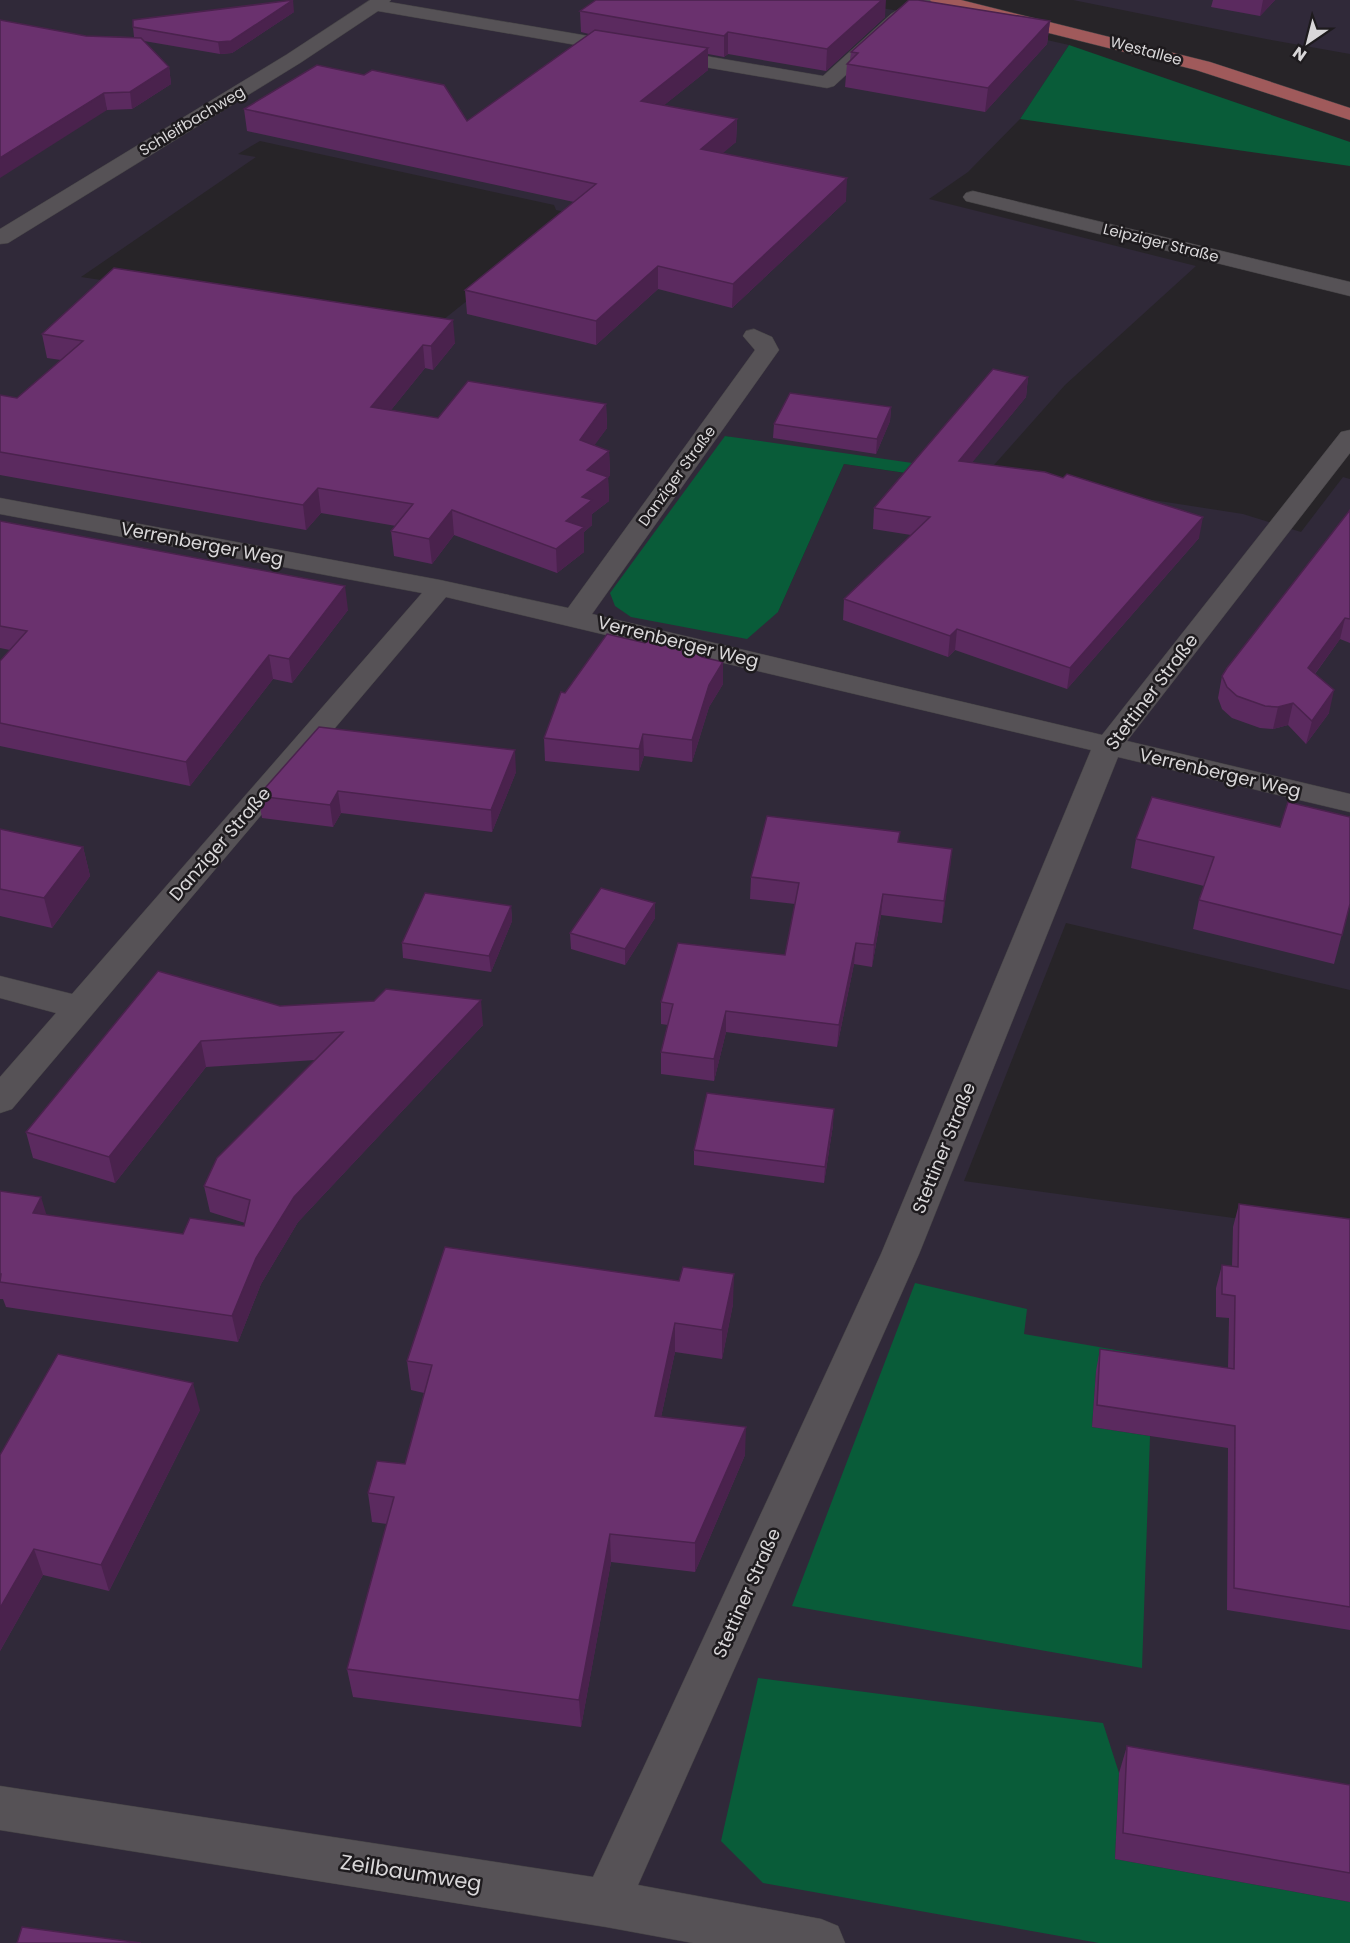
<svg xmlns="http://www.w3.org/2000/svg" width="1350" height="1943" viewBox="0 0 1350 1943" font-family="Poppins,sans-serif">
<rect width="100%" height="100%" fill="#272428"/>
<g fill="#302939" fill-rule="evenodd">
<path d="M0 0H830L963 21 1069 45 1020 119 968 172 929 199 1196 266 1065 385 986 474 1243 514 1301 532 1343 477 1350 479V990L1066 923 964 1181 1350 1234V1943H0ZM260 141 554 205 556 210 575 214 438 324 429 328 81 277 256 157 238 154ZM725 436 939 478 844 464 778 612Z"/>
<path d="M1073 0H1350V54L1266 39Z"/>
</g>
<g fill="#095c39">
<path d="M1069 45 1350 142V166L1020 119Z"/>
<path d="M725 436 940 467V478L844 464 778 612 747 639 631 617 615 606 610 593Z"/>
<path d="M915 1283 1027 1309 1024 1334 1197 1364 1096 1372 1092 1427 1150 1436 1142 1668 792 1606Z"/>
<path d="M758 1678 1103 1723 1119 1773 1115 1859 1350 1902V1943H1099L763 1883 721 1841Z"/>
</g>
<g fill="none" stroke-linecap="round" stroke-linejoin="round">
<g stroke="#444244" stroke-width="1">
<g id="minor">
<path d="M370 0H391L389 2 823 76 891 14 913 0H934L903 22 834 86 827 88 378 11 300 63 8 243 0 244V229L286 55Z"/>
<path d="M973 191 1350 282V296L966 201 963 197 966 193Z"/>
<path d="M754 329 772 337 779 350 592 614 1102 735 1341 432 1350 430V453L1127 741 1350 794V812L1118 757 919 1254 638 1885 821 1919 838 1926 845 1943H693L606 1927 0 1830V1786L593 1877 881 1254 1091 750 446 597 12 1109 0 1113V1077L56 1013 0 998V976L72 994 422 593 0 514V498L440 580 568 608 755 350 743 336 746 331Z"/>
</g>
</g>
<g stroke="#444244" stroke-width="1">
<path id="major" d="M930 0H961L1210 62 1350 108V120L1196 70 933 4Z"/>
</g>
<use href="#minor" fill="#565256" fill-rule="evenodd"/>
<use href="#major" fill="#a05a5b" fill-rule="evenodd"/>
</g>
<g fill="#5b2a5f">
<path d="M1213 0H1275L1260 16 1211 7Z"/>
<path d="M580 11 885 17 826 71 728 54 724 57 708 54V70L664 105 737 119 736 142 722 153 846 201 732 308 658 289 596 345 467 314 465 290 574 202 247 131 244 109 467 121 589 34 581 32Z"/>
<path d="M294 12 232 53 220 54 144 41 169 67 171 84 132 109 107 110 86 36 134 37 133 27Z"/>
<path d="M1050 21 1047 44 985 112 845 87 847 64 850 60 851 52Z"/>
<path d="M42 334 455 343 433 370 425 368 391 410 438 418 606 404 607 428 594 445 609 451 610 475 608 477 609 501 592 514V525L584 532V552L557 573 454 535 432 564 394 556 391 531 396 526 321 513 306 530 0 475V395L17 398 61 360 47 358Z"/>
<path d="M1028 377 1026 397 972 462 1199 538 1067 689 955 650 948 657 843 620 844 599 911 535 873 529 874 508Z"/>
<path d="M891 407 890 421 876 454 773 438 774 424Z"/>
<path d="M1350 510V643L1340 639 1315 674 1329 713 1306 744 1288 725 1273 729 1260 728 1232 718 1222 709 1218 698 1222 676Z"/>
<path d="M0 521 348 610 292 683 273 679 190 786 0 746V661L10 650 0 648Z"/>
<path d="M706 658 723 684 709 707 692 762 644 756 639 771 545 761 544 738 565 693Z"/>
<path d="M516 772 492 832 341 813 333 827 262 818 258 796Z"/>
<path d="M1280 827 1350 904 1334 964 1193 929 1199 900 1204 886 1131 868 1136 839Z"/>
<path d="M0 829 83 847 90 876 52 928 0 916Z"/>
<path d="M899 842 952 849 942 923 881 915 872 967 854 964 837 1047 726 1032 714 1081 661 1074V1052L668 1025 661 1024V1002L785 955 795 904 750 899 751 877Z"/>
<path d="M655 903V918L625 965 571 949 570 933Z"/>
<path d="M511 906 512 921 491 972 403 958 402 943Z"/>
<path d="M158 971 280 1006 483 1025 298 1222 261 1284 238 1342 6 1307 3 1299H0V1191L47 1215 183 1234 244 1226 245 1223 210 1212 204 1186 315 1060 206 1067 115 1183 33 1158 26 1132Z"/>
<path d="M833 1125 824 1183 694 1165V1150Z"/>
<path d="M1239 1204 1350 1219V1630L1227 1610 1228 1448 1092 1427 1096 1371 1100 1349 1228 1368 1229 1318 1216 1317V1288L1222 1265 1232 1266 1233 1227Z"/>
<path d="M733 1304 722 1359 675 1352 661 1417 745 1455 695 1572 611 1562 581 1727 353 1697 347 1669 387 1524 372 1522 368 1493 405 1464 424 1393 411 1390 407 1361Z"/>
<path d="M200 1410 109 1591 43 1575 0 1651V1455Z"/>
<path d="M1127 1746 1350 1785V1902L1115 1859 1119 1773Z"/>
</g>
<g fill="#4a224d">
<path d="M293 0 294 12 232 53 220 54 218 42Z"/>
<path d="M882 0H886L885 17 826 71 827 49Z"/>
<path d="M1263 0H1275L1260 16Z"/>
<path d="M1050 21 1047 44 985 112 988 88Z"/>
<path d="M728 32V54L724 57V36Z"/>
<path d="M708 48V70L642 123 641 101Z"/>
<path d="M169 67 171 84 132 109 130 92Z"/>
<path d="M104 93 107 110 0 178V158Z"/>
<path d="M737 119 736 142 701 172V149Z"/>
<path d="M847 178 846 201 732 308 733 284Z"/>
<path d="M658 266V289L596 345V321Z"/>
<path d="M453 320 455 343 433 370 431 346Z"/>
<path d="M423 345 425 368 374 431 371 407Z"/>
<path d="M1028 377 1026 397 957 481 959 461Z"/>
<path d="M606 404 607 428 581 464 580 440Z"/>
<path d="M891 407 890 421 876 454 877 439Z"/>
<path d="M609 451 610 475 603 481 608 477 609 501 592 514V525L584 532V552L557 573 556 549 566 521 582 497 587 470Z"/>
<path d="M318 488 321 513 306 530 303 505Z"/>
<path d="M452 510 454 535 432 564 429 539Z"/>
<path d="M1203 517 1199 538 1067 689 1070 668Z"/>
<path d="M345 586 348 610 292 683 289 659Z"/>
<path d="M1345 618 1340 639 1303 690 1308 668Z"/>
<path d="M957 629 955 650 948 657 950 636Z"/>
<path d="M269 655 273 679 190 786 186 762Z"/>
<path d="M723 662V684L709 707 692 762V740L709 685Z"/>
<path d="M1334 690 1329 713 1306 744 1312 721Z"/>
<path d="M1293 703 1288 725 1273 729 1278 707Z"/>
<path d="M643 734 644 756 639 771V749Z"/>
<path d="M515 750 516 772 492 832 491 810Z"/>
<path d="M338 791 341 813 333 827 330 805Z"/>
<path d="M83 847 90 876 52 928 44 898Z"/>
<path d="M952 849 950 870 942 923 944 901Z"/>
<path d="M883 894 881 915 872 967 874 945Z"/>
<path d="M655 903V918L625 965V949Z"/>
<path d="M511 906 512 921 491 972 489 956Z"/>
<path d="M856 943 854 964 837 1047 839 1025Z"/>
<path d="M481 1000 483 1025 298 1222 261 1284 238 1342 232 1316 256 1258 294 1197Z"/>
<path d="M726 1011V1032L714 1081V1059Z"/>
<path d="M201 1041 206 1067 115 1183 109 1157Z"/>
<path d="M834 1109 833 1125 824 1183 825 1167Z"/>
<path d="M41 1197 49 1223 33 1213Z"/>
<path d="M734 1274 733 1304 722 1359V1330Z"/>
<path d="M675 1323V1352L655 1445V1416Z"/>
<path d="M193 1383 200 1410 109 1591 101 1565Z"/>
<path d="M746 1427 745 1455 695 1572V1543Z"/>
<path d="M610 1534 611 1562 581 1727 579 1700Z"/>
<path d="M34 1549 43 1575 0 1651V1608Z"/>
</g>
<g fill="#6a316e" stroke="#4a224d" stroke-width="1.5">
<path d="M293 0 231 41 218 42 133 27V20Z"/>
<path d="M596 0H882L827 49 728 32 724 36 580 11Z"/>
<path d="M909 0H918L1050 21 988 88 847 64 858 53 851 52Z"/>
<path d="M0 20 86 36 141 38 169 67 130 92 104 93 0 158Z"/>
<path d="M595 30 708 48 641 101 737 119 701 149 847 178 733 284 658 266 596 321 465 290 596 184 244 109 317 65 364 75 372 70 444 85 467 121Z"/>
<path d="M114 268 453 320 431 346 423 345 371 407 438 418 468 381 606 404 580 440 609 451 587 470 608 477 582 497 592 500 566 521 584 527 556 549 452 510 429 539 391 531 413 504 318 488 303 505 0 452V395L17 398 83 341 42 334Z"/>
<path d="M993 369 1028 377 959 461 1045 472 1063 478 1067 474 1203 517 1070 668 957 629 950 636 844 599 930 517 874 508Z"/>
<path d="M790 393 891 407 877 439 774 424Z"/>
<path d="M1350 510V619L1345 618 1308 668 1334 690 1312 721 1293 703 1278 707 1265 706 1237 696 1227 687 1222 676 1227 668Z"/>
<path d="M0 521 345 586 289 659 269 655 186 762 0 723V661L27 631 0 626Z"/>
<path d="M607 634 645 643 649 638 706 652 702 657 723 662 709 685 692 740 643 734 639 749 544 738 561 692 565 693Z"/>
<path d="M319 727 515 750 491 810 338 791 330 805 258 796Z"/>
<path d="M1152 797 1280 827 1288 802 1350 817V904L1342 935 1199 900 1214 857 1136 839Z"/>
<path d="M767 816 900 832 898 842 952 849 944 901 883 894 874 945 856 943 839 1025 726 1011 714 1059 661 1052 673 1004 661 1002 678 943 785 955 799 883 751 877Z"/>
<path d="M0 829 83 847 44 898 0 889Z"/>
<path d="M601 888 655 903 625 949 570 933Z"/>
<path d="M425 893 511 906 489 956 402 943Z"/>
<path d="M158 971 280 1006 374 1001 386 989 481 1000 294 1197 256 1258 232 1316 0 1282 1 1274H0V1191L41 1197 33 1213 183 1234 190 1218 244 1226 250 1200 204 1186 217 1158 343 1032 201 1041 109 1157 26 1132Z"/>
<path d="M707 1093 834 1109 825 1167 694 1150Z"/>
<path d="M1239 1204 1350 1219V1607L1234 1588 1235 1426 1097 1405 1100 1349 1234 1369 1235 1296 1222 1294V1265L1238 1267Z"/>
<path d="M445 1247 679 1281 683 1267 734 1274 722 1330 675 1323 655 1416 746 1427 695 1543 610 1534 579 1700 347 1669 394 1497 368 1493 377 1461 405 1464 432 1365 407 1361Z"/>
<path d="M58 1354 193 1383 101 1565 34 1549 0 1608V1455Z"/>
<path d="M1127 1746 1350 1785V1873L1123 1833Z"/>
<path d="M22 1927 141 1943H17Z"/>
</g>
<g text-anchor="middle" stroke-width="5" stroke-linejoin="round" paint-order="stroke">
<g font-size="15" fill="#d9d7d9" stroke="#1e1b1e">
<text transform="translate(1146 51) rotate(15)" y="5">Westallee</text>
<text transform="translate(192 121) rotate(-31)" y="5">Schleifbachweg</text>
<text transform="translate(1161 243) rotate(14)" y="5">Leipziger Straße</text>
<text transform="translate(677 476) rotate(-54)" y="5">Danziger Straße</text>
</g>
<g font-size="18" fill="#d9d7d9" stroke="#1e1b1e">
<text transform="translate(202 544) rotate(11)" y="6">Verrenberger Weg</text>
<text transform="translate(678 642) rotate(14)" y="6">Verrenberger Weg</text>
<text transform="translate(1152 692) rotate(-53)" y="6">Stettiner Straße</text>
<text transform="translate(1220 773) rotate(13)" y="6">Verrenberger Weg</text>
<text transform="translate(220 844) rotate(-49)" y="6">Danziger Straße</text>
<text transform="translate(944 1148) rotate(-68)" y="6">Stettiner Straße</text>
<text transform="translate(747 1593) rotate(-66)" y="6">Stettiner Straße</text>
</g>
<g font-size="21" fill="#d9d7d9" stroke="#1e1b1e">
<text transform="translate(411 1873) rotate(9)" y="7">Zeilbaumweg</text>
</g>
</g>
<g transform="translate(1308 42) rotate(215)" stroke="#1e1b1e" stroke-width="4.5" paint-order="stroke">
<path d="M0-4.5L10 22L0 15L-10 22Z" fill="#d9d7d9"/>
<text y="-9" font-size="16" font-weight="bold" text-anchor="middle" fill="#d9d7d9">N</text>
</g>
</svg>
